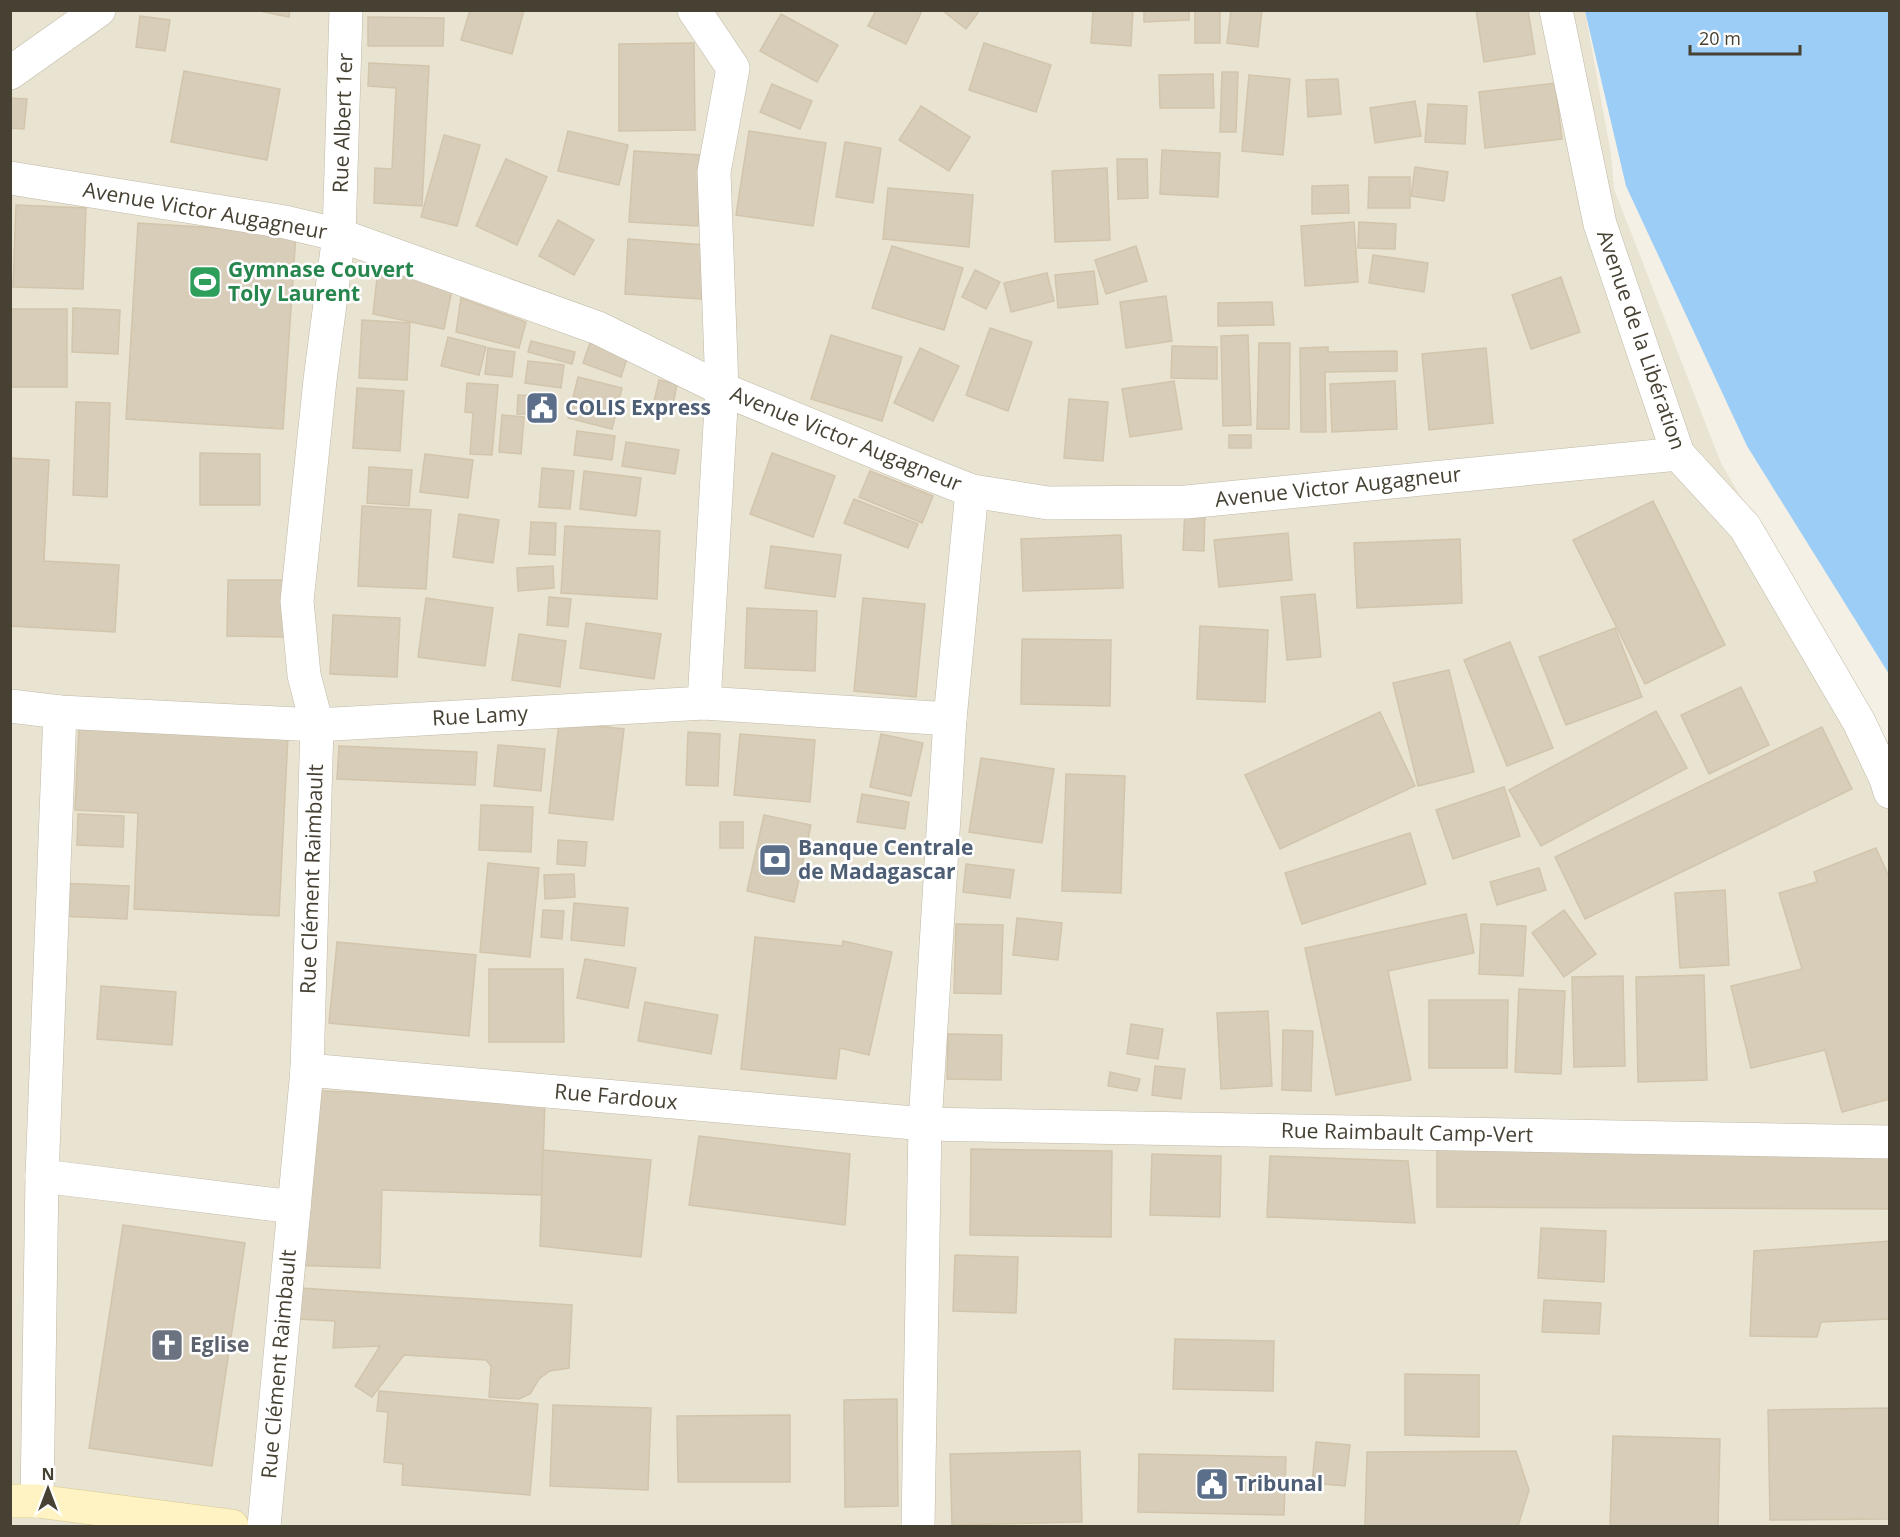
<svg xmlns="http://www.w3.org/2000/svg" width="1900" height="1537" viewBox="0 0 1900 1537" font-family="'Open Sans',sans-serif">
<rect width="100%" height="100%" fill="#f4f0e5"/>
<path fill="#e9e3d2" d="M10 11H1585L1611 154 1614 189 1721 463 1889 750V1526H11Z"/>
<path fill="#9bcdf7" d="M1585 11H1889V674L1747 446 1626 186Z"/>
<g fill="#d7cdb9" stroke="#d2c5ac" stroke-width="1.5">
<path d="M255 10H290L289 17Z"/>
<path d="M470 10H524L512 54 461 40Z"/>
<path d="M876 10H921L922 11 906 44 868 26Z"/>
<path d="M942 10H980L966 29Z"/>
<path d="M1093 10H1133L1131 46 1091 43Z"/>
<path d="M1144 10H1189V20L1144 22Z"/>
<rect x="1195" y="10" width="25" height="33"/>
<path d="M1231 10H1262L1258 47 1227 43Z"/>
<path d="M1476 10H1528L1535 54 1484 62Z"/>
<path d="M781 14 838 45 817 82 760 51Z"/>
<path d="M140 16 170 20 165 51 136 47Z"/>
<path d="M368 17 444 18 443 46H368Z"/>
<path d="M694 43 695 130 619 131V44Z"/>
<path d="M984 43 1051 65 1036 112 969 90Z"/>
<path d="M369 63 429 66 422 206 374 203 375 168 392 169 396 88 368 86Z"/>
<path d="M184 71 280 89 267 160 171 142Z"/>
<path d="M1222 72H1238L1236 132H1220Z"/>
<path d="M1213 74 1214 108H1160L1159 75Z"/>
<path d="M1249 75 1290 79 1283 155 1242 151Z"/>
<path d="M1338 79 1341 114 1308 117 1306 80Z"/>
<path d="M1555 83 1562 139 1485 148 1479 92Z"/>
<path d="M772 84 812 101 800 129 760 112Z"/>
<path d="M10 98 27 99 24 129 10 128Z"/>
<path d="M1415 101 1421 136 1375 143 1370 108Z"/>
<path d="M1428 104 1467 106 1465 144 1425 142Z"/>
<path d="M921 106 970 137 949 171 899 140Z"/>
<path d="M568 131 628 145 619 185 558 171Z"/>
<path d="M749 131 826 143 813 226 736 215Z"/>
<path d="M444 135 480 145 457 226 421 217Z"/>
<path d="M845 142 881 148 873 203 836 197Z"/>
<path d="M1162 150 1220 153 1218 197 1160 194Z"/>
<path d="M634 151 702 155 698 226 629 222Z"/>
<path d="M506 159 547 177 517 245 476 226Z"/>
<path d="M1117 159H1147L1148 198 1118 199Z"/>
<path d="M1415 167 1448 172 1444 201 1411 196Z"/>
<path d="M1107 168 1110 240 1055 242 1052 171Z"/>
<path d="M1369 177H1410V208H1368Z"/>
<path d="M1348 185 1349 213 1312 214V186Z"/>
<path d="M888 188 973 195 969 247 883 239Z"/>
<path d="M16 205 86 208 83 289 13 287Z"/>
<path d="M558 220 594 240 574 275 539 256Z"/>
<path d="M1354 222 1358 282 1305 286 1301 226Z"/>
<path d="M1359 222 1396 224 1395 249 1358 248Z"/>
<path d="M138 223 296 233 283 429 126 419Z"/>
<path d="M628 239 705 245 702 299 625 294Z"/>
<path d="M892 246 963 268 944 330 872 308Z"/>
<path d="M1136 246 1147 281 1106 294 1095 260Z"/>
<path d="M1373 255 1428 263 1424 292 1369 283Z"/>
<path d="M378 269 454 280 444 329 373 314Z"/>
<path d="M975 270 1000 282 986 309 962 297Z"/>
<path d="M1094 271 1098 304 1058 308 1055 275Z"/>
<path d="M1047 273 1054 301 1011 312 1004 283Z"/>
<path d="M1561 277 1580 332 1531 349 1512 295Z"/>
<path d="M1166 296 1172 341 1126 348 1120 302Z"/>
<path d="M461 298 526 322 519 348 456 332Z"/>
<path d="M1272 302 1274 325 1218 326V303Z"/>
<path d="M73 308 120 310 118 354 72 352Z"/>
<rect x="10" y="309" width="57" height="78"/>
<path d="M362 320 410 323 407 380 359 378Z"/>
<path d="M990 328 1032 342 1008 411 966 395Z"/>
<path d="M831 335 902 357 882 421 811 399Z"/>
<path d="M1248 335 1251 425 1223 426 1221 336Z"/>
<path d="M448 337 486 347 479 375 441 366Z"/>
<path d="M591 340 629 352 621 377 583 363Z"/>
<path d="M531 341 575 352 572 364 528 352Z"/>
<path d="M1259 343H1290L1289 429H1257Z"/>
<path d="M1172 346 1217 347V379L1171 378Z"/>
<path d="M1328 347V352L1397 351V371L1325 372 1326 432H1301L1300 348Z"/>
<path d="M488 348 515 352 512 377 485 374Z"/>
<path d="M920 348 959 366 933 421 894 403Z"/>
<path d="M1486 348 1493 423 1429 430 1422 354Z"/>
<path d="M528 361 564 365 561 388 525 383Z"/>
<path d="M578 377 622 388 612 429 568 418Z"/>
<path d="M659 380 677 384 672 410 653 406Z"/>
<path d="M1174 381 1182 429 1130 437 1122 389Z"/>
<path d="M1395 381 1397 429 1332 432 1330 384Z"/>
<path d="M467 383 498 385 492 455 470 454 473 413 465 412Z"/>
<path d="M357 388 404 391 400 451 353 448Z"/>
<path d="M518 395 557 397 556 415 517 414Z"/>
<path d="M1069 399 1108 402 1103 461 1064 458Z"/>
<path d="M76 402 110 403 107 497 73 495Z"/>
<path d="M502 415 524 417 521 454 499 452Z"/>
<path d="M577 431 615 436 612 460 574 455Z"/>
<rect x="1229" y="435" width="22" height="13"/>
<path d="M626 442 679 450 675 474 622 466Z"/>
<path d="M200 453 260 454V505H200Z"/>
<path d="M772 453 835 476 813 537 750 514Z"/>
<path d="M425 454 473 460 468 498 420 492Z"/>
<path d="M10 458 49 460 44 561 119 565 115 632 10 626Z"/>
<path d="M369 467 412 470 409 506 367 503Z"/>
<path d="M542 468 574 471 570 509 539 507Z"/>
<path d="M584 471 641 478 636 516 580 509Z"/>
<path d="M870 471 933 496 922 523 859 497Z"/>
<path d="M854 499 918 524 908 548 844 523Z"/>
<path d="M1653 501 1725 645 1645 684 1573 540Z"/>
<path d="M362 506 431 510 426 589 358 586Z"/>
<path d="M1185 508 1205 509 1204 551 1183 550Z"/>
<path d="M459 514 499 520 493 563 453 557Z"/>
<path d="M531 522 556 523 555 555 529 554Z"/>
<path d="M565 526 660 531 657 599 561 593Z"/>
<path d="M1288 533 1292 580 1219 587 1214 540Z"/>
<path d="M1121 535 1123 588 1023 591 1021 539Z"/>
<path d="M1460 539 1462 603 1357 608 1354 543Z"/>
<path d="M771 546 841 555 835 597 765 588Z"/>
<path d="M553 566 554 588 518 591 517 568Z"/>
<path d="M228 580H285L284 637 227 636Z"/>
<path d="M1315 594 1321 657 1287 660 1281 597Z"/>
<path d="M549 597 571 599 568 627 547 625Z"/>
<path d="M426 598 493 608 485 666 418 657Z"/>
<path d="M863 598 925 604 916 697 854 691Z"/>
<path d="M747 608 817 611 815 671 745 668Z"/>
<path d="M333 615 400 618 397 677 330 674Z"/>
<path d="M586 623 661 634 654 679 580 668Z"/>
<path d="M1200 626 1268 630 1265 702 1197 699Z"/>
<path d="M1615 628 1642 697 1566 725 1539 657Z"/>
<path d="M519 634 566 641 560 687 512 680Z"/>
<path d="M1022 639 1111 640 1110 706 1021 704Z"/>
<path d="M1510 642 1553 748 1507 766 1464 660Z"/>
<path d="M1449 670 1474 772 1418 786 1393 683Z"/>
<path d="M1741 687 1769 745 1709 774 1681 715Z"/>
<path d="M1656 711 1687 768 1541 846 1509 790Z"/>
<path d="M1380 712 1415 786 1280 849 1245 775Z"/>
<path d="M559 722 624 729 613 820 549 813Z"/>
<path d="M79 726 288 735 279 916 134 909 138 813 75 810Z"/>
<path d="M1822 727 1852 789 1585 919 1555 857Z"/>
<path d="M688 732 720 734 718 786 686 785Z"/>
<path d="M740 734 815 740 810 802 734 795Z"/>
<path d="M881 734 923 743 911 796 870 787Z"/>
<path d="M498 745 545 749 541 791 494 786Z"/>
<path d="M339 746 477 752 475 785 337 779Z"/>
<path d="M981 758 1054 769 1042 843 969 832Z"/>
<path d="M1066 774 1125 776 1121 893 1062 891Z"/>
<path d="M1504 787 1520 836 1453 859 1436 810Z"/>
<path d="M862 794 909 802 905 829 857 822Z"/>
<path d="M481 805 533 807 531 852 479 850Z"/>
<path d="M78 814 124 816 123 847 77 845Z"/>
<path d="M764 815 811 825 794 902 747 891Z"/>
<rect x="720" y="822" width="23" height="26"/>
<path d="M1410 833 1426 884 1302 924 1285 873Z"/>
<path d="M558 840 587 842 585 866 557 864Z"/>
<path d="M1876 848 1890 879V1099L1842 1112 1825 1050 1751 1068 1731 986 1802 969 1779 893 1817 882 1814 872Z"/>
<path d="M488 863 539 868 530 957 480 952Z"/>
<path d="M966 864 1014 870 1010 898 963 892Z"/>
<path d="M1539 868 1546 890 1497 905 1490 882Z"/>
<path d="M574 874 575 897 545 899 544 875Z"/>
<path d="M60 883 129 886 127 919 58 916Z"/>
<path d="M1725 890 1729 965 1680 968 1675 893Z"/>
<path d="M574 903 628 908 624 946 571 940Z"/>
<path d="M543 910 564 911 562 939 541 937Z"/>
<path d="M1564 910 1596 954 1564 977 1532 933Z"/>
<path d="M1466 914 1474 953 1388 971 1411 1080 1336 1095 1305 948Z"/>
<path d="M1017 918 1062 923 1058 960 1013 955Z"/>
<path d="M956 924 1003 925 1001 994 954 993Z"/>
<path d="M1481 924 1526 926 1523 976 1479 974Z"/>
<path d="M755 937 842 946 843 941 892 952 869 1055 840 1048 836 1079 741 1069Z"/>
<path d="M337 942 476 955 469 1036 329 1023Z"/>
<path d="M585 959 636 968 628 1008 577 998Z"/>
<path d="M489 969H563L564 1042H489Z"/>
<path d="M1704 975 1707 1080 1638 1082 1636 977Z"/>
<path d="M1623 976 1625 1066 1574 1067 1572 977Z"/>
<path d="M101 986 176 992 172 1045 97 1039Z"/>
<path d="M1519 989 1565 991 1561 1074 1515 1072Z"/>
<path d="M1429 1000H1508L1507 1068H1429Z"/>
<path d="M645 1002 718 1015 711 1054 638 1041Z"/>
<path d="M1268 1011 1272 1086 1221 1089 1217 1013Z"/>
<path d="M1131 1024 1163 1029 1158 1059 1127 1054Z"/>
<path d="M1283 1030 1313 1031 1311 1091 1282 1090Z"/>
<path d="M948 1034 1002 1035 1001 1080 947 1079Z"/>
<path d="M1155 1066 1185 1069 1181 1099 1152 1095Z"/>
<path d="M1110 1072 1140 1079 1137 1091 1108 1086Z"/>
<path d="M294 1090 545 1099 542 1195 382 1190 380 1268 288 1265Z"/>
<path d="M699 1136 850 1154 845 1225 689 1205Z"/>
<path d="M1437 1148 1890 1151V1209L1437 1207Z"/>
<path d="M971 1149 1112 1151 1111 1237 970 1235Z"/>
<path d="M543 1150 651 1160 641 1257 540 1246Z"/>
<path d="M1152 1154 1221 1156 1220 1217 1150 1215Z"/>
<path d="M1270 1156 1408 1161 1415 1223 1267 1217Z"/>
<path d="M123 1225 245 1243 212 1466 89 1448Z"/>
<path d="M1541 1228 1606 1231 1604 1282 1538 1278Z"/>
<path d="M1890 1241V1319L1821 1322 1817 1337 1750 1336 1754 1251Z"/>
<path d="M955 1255 1018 1257 1016 1313 953 1311Z"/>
<path d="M300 1288 572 1305 569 1368 550 1371 539 1379 530 1394 519 1399 489 1397 491 1366 486 1360 404 1355 372 1397 355 1386 380 1346 333 1348 335 1321 298 1319Z"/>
<path d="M1544 1300 1601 1303 1599 1334 1542 1332Z"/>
<path d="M1175 1339 1274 1341 1273 1391 1173 1389Z"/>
<path d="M1405 1374 1479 1375V1437L1405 1435Z"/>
<path d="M379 1391 538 1404 530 1495 402 1485 403 1464 384 1462 388 1412 377 1411Z"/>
<path d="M897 1399 898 1506 845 1507 844 1400Z"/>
<path d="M553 1405 651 1408 648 1490 550 1486Z"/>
<path d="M1890 1408V1519L1770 1520 1768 1410Z"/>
<path d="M790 1415V1482H678L677 1416Z"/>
<path d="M1613 1436 1720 1439 1718 1526H1610Z"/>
<path d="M1316 1442 1350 1445 1345 1486 1312 1483Z"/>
<path d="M1080 1451 1082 1522 952 1525 950 1454Z"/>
<path d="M1516 1451 1529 1490 1518 1526H1365L1367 1452Z"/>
<path d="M1139 1454 1286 1457 1284 1515 1138 1512Z"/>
</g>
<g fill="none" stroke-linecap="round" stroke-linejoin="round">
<g stroke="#c0b9a7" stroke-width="34">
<g id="minor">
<path d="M694 10 733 68 714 172 722 389 704 703"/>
<path d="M1556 10 1600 224 1678 454 1745 527 1859 722 1886 779 1890 792"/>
<path d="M10 73 99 10"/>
<path d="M10 178 285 222 339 235 598 328 722 389 924 472 972 491 1048 503 1186 502 1678 454"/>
<path d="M10 706 60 712 317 725 704 703 950 719"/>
<path d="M307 1070 925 1124 1890 1142"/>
<path d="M42 1176 294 1207"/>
<path d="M37 1501 42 1176 60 712"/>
<path d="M264 1526 307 1070 317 725 304 675 297 601 320 380 339 235 346 10"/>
<path d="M918 1526 925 1124 950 719 972 491"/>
</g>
</g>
<g stroke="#d8c890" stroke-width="34">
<path id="secondary" d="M10 1501H37L232 1526"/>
</g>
<use href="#minor" stroke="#fff" stroke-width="33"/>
<use href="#secondary" stroke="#fff3c4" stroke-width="33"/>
</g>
<defs>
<g id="stadium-square" transform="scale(1.725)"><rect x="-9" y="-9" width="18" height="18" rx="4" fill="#2e9e5b" stroke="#fff"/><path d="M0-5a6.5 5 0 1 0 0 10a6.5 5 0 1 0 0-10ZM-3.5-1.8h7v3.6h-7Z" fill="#fff"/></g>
<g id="civic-square" transform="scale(1.725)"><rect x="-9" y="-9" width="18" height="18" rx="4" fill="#5c6f8a" stroke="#fff"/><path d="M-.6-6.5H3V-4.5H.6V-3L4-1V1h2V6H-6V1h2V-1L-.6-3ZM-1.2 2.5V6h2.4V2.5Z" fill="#fff"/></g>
<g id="bank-square" transform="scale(1.725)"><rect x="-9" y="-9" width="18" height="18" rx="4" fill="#5c6f8a" stroke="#fff"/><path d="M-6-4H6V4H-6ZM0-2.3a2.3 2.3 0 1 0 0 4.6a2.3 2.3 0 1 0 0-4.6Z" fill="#fff"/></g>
<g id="church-square" transform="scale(1.725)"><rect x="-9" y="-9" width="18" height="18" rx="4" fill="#6b7280" stroke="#fff"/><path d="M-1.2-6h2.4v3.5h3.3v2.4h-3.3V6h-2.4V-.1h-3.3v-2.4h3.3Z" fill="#fff"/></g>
</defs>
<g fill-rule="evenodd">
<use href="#stadium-square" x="205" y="282"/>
<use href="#civic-square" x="542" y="408"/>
<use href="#bank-square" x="775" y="860"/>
<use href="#church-square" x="167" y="1345"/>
<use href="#civic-square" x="1212" y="1484"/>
</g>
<g text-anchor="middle" stroke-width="5" stroke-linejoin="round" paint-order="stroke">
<g font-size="21" fill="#474134" stroke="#fff">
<text transform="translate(343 123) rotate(-88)" y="7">Rue Albert 1er</text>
<text transform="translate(205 211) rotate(10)" y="7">Avenue Victor Augagneur</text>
<text transform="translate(1641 340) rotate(71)" y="7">Avenue de la Libération</text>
<text transform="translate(846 439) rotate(22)" y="7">Avenue Victor Augagneur</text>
<text transform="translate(1338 487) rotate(-6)" y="7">Avenue Victor Augagneur</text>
<text transform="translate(480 716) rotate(-3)" y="7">Rue Lamy</text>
<text transform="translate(312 879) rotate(-88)" y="7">Rue Clément Raimbault</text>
<text transform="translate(616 1097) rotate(5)" y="7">Rue Fardoux</text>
<text transform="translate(1407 1133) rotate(1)" y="7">Rue Raimbault Camp-Vert</text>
<text transform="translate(279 1364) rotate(-85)" y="7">Rue Clément Raimbault</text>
</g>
<g font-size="21" font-weight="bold" fill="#27864d" stroke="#fff" text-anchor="start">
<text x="228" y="277">Gymnase Couvert<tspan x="228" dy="24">Toly Laurent</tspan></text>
</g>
<g font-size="21" font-weight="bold" fill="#4e5e75" stroke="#fff" text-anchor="start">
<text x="565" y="415">COLIS Express</text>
<text x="798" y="855">Banque Centrale<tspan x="798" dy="24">de Madagascar</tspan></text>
<text x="1235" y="1491">Tribunal</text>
</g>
<g font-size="21" font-weight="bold" fill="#5b616d" stroke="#fff" text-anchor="start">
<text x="190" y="1352">Eglise</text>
</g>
</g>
<rect width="1900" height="1537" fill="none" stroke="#474134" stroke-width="24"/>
<g transform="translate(48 1489)" stroke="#ffffff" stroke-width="4.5" paint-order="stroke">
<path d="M0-4.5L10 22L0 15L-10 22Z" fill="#474134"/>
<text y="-9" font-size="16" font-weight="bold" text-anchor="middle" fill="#474134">N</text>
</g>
<path d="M1690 45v9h110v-9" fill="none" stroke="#474134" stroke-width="3"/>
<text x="1699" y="45" font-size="18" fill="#474134" stroke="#ffffff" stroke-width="4.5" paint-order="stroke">20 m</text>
</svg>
